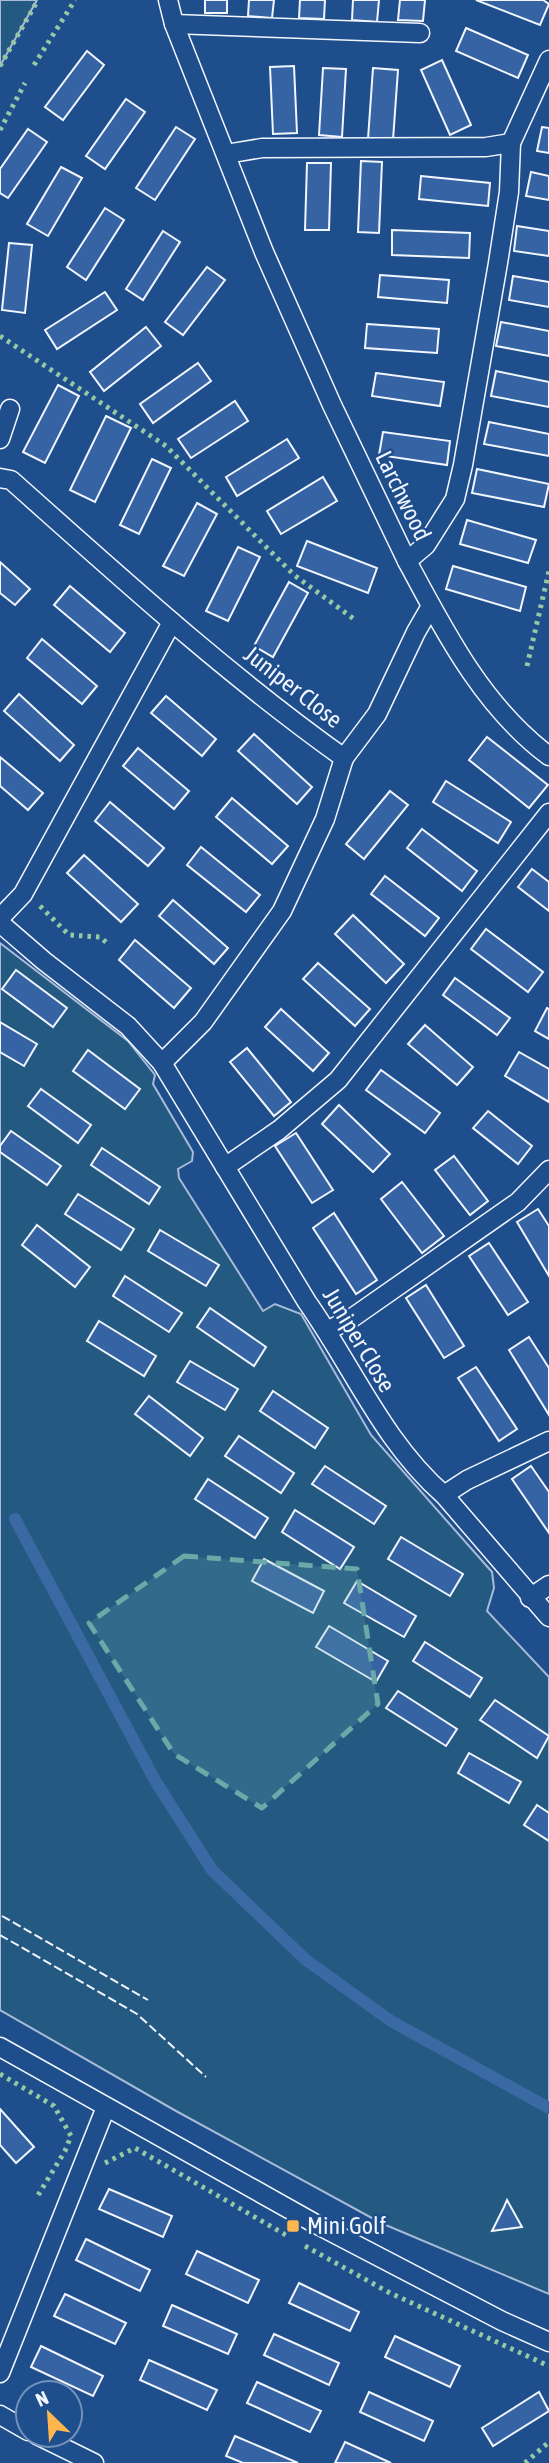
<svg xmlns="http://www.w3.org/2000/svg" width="549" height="2463" viewBox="0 0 549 2463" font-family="'Asap Condensed',sans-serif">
<rect width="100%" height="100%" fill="#1f4e8c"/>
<g fill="#245a82" stroke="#a8bbd7" stroke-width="2">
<path d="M0 0H37L0 66Z"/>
<path d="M0 943 128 1041 155 1075 153 1084 193 1152 192 1161 178 1169 179 1178 263 1311 275 1304 301 1314 371 1435 492 1572 494 1588 487 1611 549 1677V2294L381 2223 176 2111 0 2010Z"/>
</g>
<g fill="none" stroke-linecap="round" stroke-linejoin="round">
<path stroke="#3b69a3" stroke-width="12" d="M15 1519 156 1782 212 1870 306 1960 391 2021 549 2108"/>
</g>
<g fill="#3563a3" stroke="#f2f6ff" stroke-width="2">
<rect x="205" y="0" width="22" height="13"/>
<path d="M249 0H274L272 18 248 16Z"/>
<path d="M300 0H325L324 19 299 18Z"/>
<path d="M353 0H379L377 22 352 20Z"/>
<path d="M400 0H425L423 21 398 20Z"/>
<path d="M476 0H543L549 4 540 25Z"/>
<path d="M466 28 528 55 518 78 456 51Z"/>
<path d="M87 51 104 65 63 120 45 107Z"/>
<path d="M442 60 471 125 450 135 421 70Z"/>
<path d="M294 66 297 133 273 134 270 67Z"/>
<path d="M323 68 346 69 342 137 319 135Z"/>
<path d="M373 68 398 70 393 140 368 139Z"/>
<path d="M126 99 145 112 105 169 86 156Z"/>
<path d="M176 127 195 139 155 200 136 188Z"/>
<path d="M542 127 549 128V153L537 151Z"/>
<path d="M28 129 47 142 8 198 0 193V169Z"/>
<path d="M361 161 382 162 379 233 358 232Z"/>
<path d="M307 163H331L329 230H305Z"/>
<path d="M61 167 82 178 48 236 27 224Z"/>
<path d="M531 172 549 176V200L526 196Z"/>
<path d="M421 176 490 183 488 206 419 199Z"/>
<path d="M105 208 124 220 86 280 67 267Z"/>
<path d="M517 226 549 231V256L514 251Z"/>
<path d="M392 230 470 233 469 258 392 255Z"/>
<path d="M163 231 180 242 143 300 126 289Z"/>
<path d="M9 243 32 245 25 313 2 310Z"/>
<path d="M207 267 225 280 183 335 165 322Z"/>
<path d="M380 275 449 280 447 303 378 297Z"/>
<path d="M513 276 549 282V307L509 300Z"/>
<path d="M105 292 117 310 57 349 45 330Z"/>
<path d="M501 322 549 331V356L496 346Z"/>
<path d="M367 324 439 329 437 353 365 348Z"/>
<path d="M146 327 161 346 104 391 90 372Z"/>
<path d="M198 363 211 381 153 423 140 404Z"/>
<path d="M496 371 549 382V407L491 396Z"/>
<path d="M376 373 444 382 440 406 372 396Z"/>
<path d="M58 385 79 396 45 463 23 452Z"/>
<path d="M235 401 248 421 191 458 178 439Z"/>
<path d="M106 416 131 428 95 502 70 490Z"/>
<path d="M489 422 549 434V456L484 444Z"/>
<path d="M383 432 450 441 447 465 379 455Z"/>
<path d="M287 439 299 458 237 496 226 477Z"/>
<path d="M152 459 171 468 139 534 120 525Z"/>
<path d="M477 469 549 484 544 507 472 493Z"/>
<path d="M323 477 337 501 281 534 267 511Z"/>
<path d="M197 503 217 514 184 576 163 566Z"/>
<path d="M467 520 536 540 528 563 460 544Z"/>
<path d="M307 541 377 568 368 593 297 566Z"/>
<path d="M238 547 260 557 228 621 206 611Z"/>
<path d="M0 562 30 589 15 605 0 593Z"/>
<path d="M453 566 526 587 520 611 446 589Z"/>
<path d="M289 582 308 593 273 657 254 646Z"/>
<path d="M70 586 125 633 110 652 54 605Z"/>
<path d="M42 639 97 686 82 704 27 658Z"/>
<path d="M19 694 74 745 60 761 4 711Z"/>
<path d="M166 696 216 739 202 756 151 713Z"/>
<path d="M254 734 312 787 297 804 238 751Z"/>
<path d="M487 737 548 785 529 808 469 760Z"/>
<path d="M138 748 189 791 174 809 123 766Z"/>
<path d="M0 757 43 793 28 810 0 786Z"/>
<path d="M446 781 511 822 498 843 433 802Z"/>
<path d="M390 791 408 805 364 859 346 844Z"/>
<path d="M232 798 288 846 272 864 216 817Z"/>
<path d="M110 802 164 848 148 866 95 821Z"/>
<path d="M422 829 477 871 462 891 407 848Z"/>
<path d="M201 847 260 895 246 912 187 865Z"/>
<path d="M84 855 138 904 121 922 67 873Z"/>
<path d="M532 869 549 882V911L518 887Z"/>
<path d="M385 876 439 918 425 936 371 894Z"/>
<path d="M173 900 228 948 214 964 159 916Z"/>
<path d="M353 915 404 964 386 983 335 934Z"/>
<path d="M486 929 543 972 528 992 471 949Z"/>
<path d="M135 940 191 988 174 1008 119 960Z"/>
<path d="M318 963 370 1009 355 1026 303 979Z"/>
<path d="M16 970 67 1008 53 1027 2 989Z"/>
<path d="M455 978 510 1018 497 1035 443 995Z"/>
<path d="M547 1008 549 1009V1039L535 1031Z"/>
<path d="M281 1009 329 1053 313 1071 265 1027Z"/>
<path d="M0 1022 37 1044 24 1066 0 1052Z"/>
<path d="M425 1025 473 1067 457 1085 408 1044Z"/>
<path d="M247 1048 291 1102 274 1116 230 1062Z"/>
<path d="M88 1050 140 1089 125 1109 73 1071Z"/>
<path d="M519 1052 549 1069V1102L505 1076Z"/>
<path d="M381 1070 440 1113 425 1133 366 1090Z"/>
<path d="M41 1089 91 1125 78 1143 28 1106Z"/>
<path d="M339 1105 390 1154 373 1172 322 1124Z"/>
<path d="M488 1111 532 1146 518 1164 473 1128Z"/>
<path d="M11 1131 61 1166 47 1185 0 1152V1146Z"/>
<path d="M296 1133 333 1190 312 1203 275 1146Z"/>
<path d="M102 1148 160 1187 149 1204 91 1165Z"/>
<path d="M454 1156 488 1201 470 1215 435 1170Z"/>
<path d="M402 1182 444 1236 422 1253 381 1199Z"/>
<path d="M78 1194 134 1229 121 1250 65 1214Z"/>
<path d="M538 1209 549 1226V1276L517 1222Z"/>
<path d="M334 1213 377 1280 356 1294 313 1228Z"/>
<path d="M37 1225 90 1267 75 1287 22 1245Z"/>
<path d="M160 1230 219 1265 206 1286 148 1251Z"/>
<path d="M489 1243 528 1302 508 1315 469 1256Z"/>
<path d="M125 1276 182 1313 169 1332 113 1296Z"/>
<path d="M426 1285 464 1346 444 1358 406 1298Z"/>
<path d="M210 1308 266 1347 254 1366 197 1327Z"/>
<path d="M99 1321 156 1356 144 1376 87 1341Z"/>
<path d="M529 1337 549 1368V1415L509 1350Z"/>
<path d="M190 1361 238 1389 225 1410 177 1382Z"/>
<path d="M476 1367 517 1429 499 1441 458 1378Z"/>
<path d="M273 1391 328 1428 315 1448 260 1411Z"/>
<path d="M149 1396 203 1438 190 1456 135 1414Z"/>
<path d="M239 1436 294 1473 281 1493 225 1456Z"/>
<path d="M325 1466 386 1506 374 1524 312 1484Z"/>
<path d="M531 1466 549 1492V1533L512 1479Z"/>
<path d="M208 1479 268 1518 255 1538 195 1499Z"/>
<path d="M295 1510 354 1547 340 1569 282 1532Z"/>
<path d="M401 1537 463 1574 450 1596 388 1559Z"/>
<path d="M264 1559 324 1591 313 1613 252 1581Z"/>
<path d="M357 1581 416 1616 404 1637 344 1603Z"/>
<path d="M329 1626 388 1661 376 1682 316 1647Z"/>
<path d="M425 1642 482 1678 470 1697 413 1661Z"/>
<path d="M398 1691 457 1729 446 1746 386 1708Z"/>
<path d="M495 1700 549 1736 537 1758 480 1720Z"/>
<path d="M469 1753 521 1782 509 1803 458 1773Z"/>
<path d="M537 1805 549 1813V1841L524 1825Z"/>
<path d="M0 2109 34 2147 16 2163 0 2145Z"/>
<path d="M109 2189 172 2216 163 2237 99 2209Z"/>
<path d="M507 2200 522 2227 492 2231 504 2207Z"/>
<path d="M86 2239 150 2270 140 2291 76 2260Z"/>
<path d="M197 2251 259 2280 248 2303 186 2274Z"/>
<path d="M299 2283 359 2312 350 2331 289 2303Z"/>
<path d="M65 2294 126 2323 115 2344 54 2316Z"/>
<path d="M172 2305 237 2334 228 2354 163 2326Z"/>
<path d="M274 2334 339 2363 329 2385 264 2355Z"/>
<path d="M395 2336 460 2366 450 2387 385 2357Z"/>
<path d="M41 2346 103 2376 93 2396 31 2367Z"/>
<path d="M149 2360 217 2390 207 2410 140 2380Z"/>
<path d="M257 2382 321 2411 310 2432 247 2403Z"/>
<path d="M369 2392 433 2421 424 2441 360 2412Z"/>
<path d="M539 2392 549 2411 493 2446 482 2428Z"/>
<path d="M235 2436 298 2463H243L226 2456Z"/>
<path d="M345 2442 391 2463H335Z"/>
</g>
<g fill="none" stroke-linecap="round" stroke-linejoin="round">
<g stroke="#f2f6ff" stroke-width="21">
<g id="service">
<path d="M168 0 174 24 264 252 332 405 407 561 426 545 455 499 463 465 498 263 509 192 511 143 549 60"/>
<path d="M174 24 420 33"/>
<path d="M226 154 262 148 486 147 511 143"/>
<path d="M0 439 10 409"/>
<path d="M0 478 11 480C119 576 226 674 344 758L325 819 282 911 203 1022 162 1063 128 1026 44 961 0 923"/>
<path d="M407 561C445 632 483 707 549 756"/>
<path d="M344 758 377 714 416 632 431 606"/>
<path d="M0 918 23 894 172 622"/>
<path d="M162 1063 307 1302C353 1367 383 1442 444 1495L549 1617"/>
<path d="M225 1167 279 1130 338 1080 549 813"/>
<path d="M327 1331 352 1318 518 1202 549 1170"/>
<path d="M444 1495 467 1480 549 1441"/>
<path d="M530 1598 549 1585"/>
<path d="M0 2047 314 2223 502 2321 549 2342"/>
<path d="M0 2373 106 2107"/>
<path d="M0 2415 28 2431"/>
<path d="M37 2435 94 2463"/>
</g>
</g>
<use href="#service" stroke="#1f4e8c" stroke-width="18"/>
<g stroke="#97c8a6" stroke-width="5" stroke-dasharray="3.5 5" stroke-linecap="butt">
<path d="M34 65 75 0"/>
<path d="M0 66 38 0"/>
<path d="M0 130 25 83"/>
<path d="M0 336 166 446 294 575 354 619"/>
<path d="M527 666 549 571"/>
<path d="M40 906 69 935 100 937 108 944"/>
<path d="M0 2074 54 2106 71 2136 65 2151 37 2197"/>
<path d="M105 2163 135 2148 286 2235"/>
<path d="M305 2246 390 2293 549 2366"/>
<path d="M525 2463 549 2442"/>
</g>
<g stroke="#f2f6ff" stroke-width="2" stroke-dasharray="9 3.5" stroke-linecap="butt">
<path d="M2 1916 148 2000"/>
<path d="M0 1935 137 2014 206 2077"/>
</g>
</g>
<path fill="#6aa9a8" fill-opacity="0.2" stroke="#6aa9a8" stroke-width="5" stroke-dasharray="14 9" stroke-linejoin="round" d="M184 1556 357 1569 378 1704 262 1808 174 1754 89 1623Z"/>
<rect fill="#ffb74d" stroke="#1f4e8c" stroke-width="2.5" x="286" y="2219" width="14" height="14" rx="3.5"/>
<g text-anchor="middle" stroke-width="5" stroke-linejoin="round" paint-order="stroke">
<g font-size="24" fill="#f2f6ff" stroke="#1f4e8c">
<text transform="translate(403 496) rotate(64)" y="8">Larchwood</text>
<text transform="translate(293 687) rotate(38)" y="8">Juniper Close</text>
<text transform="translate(359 1340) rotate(59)" y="8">Juniper Close</text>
</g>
<g font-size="24" fill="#f2f6ff" stroke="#1f4e8c" text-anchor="start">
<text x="307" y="2234">Mini Golf</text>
</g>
</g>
<g transform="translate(49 2414) rotate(335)"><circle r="33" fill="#1f4e8c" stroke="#7391ba" stroke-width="2"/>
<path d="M0-5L12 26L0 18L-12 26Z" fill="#ffb74d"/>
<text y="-10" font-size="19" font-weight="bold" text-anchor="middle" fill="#f2f6ff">N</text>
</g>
</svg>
